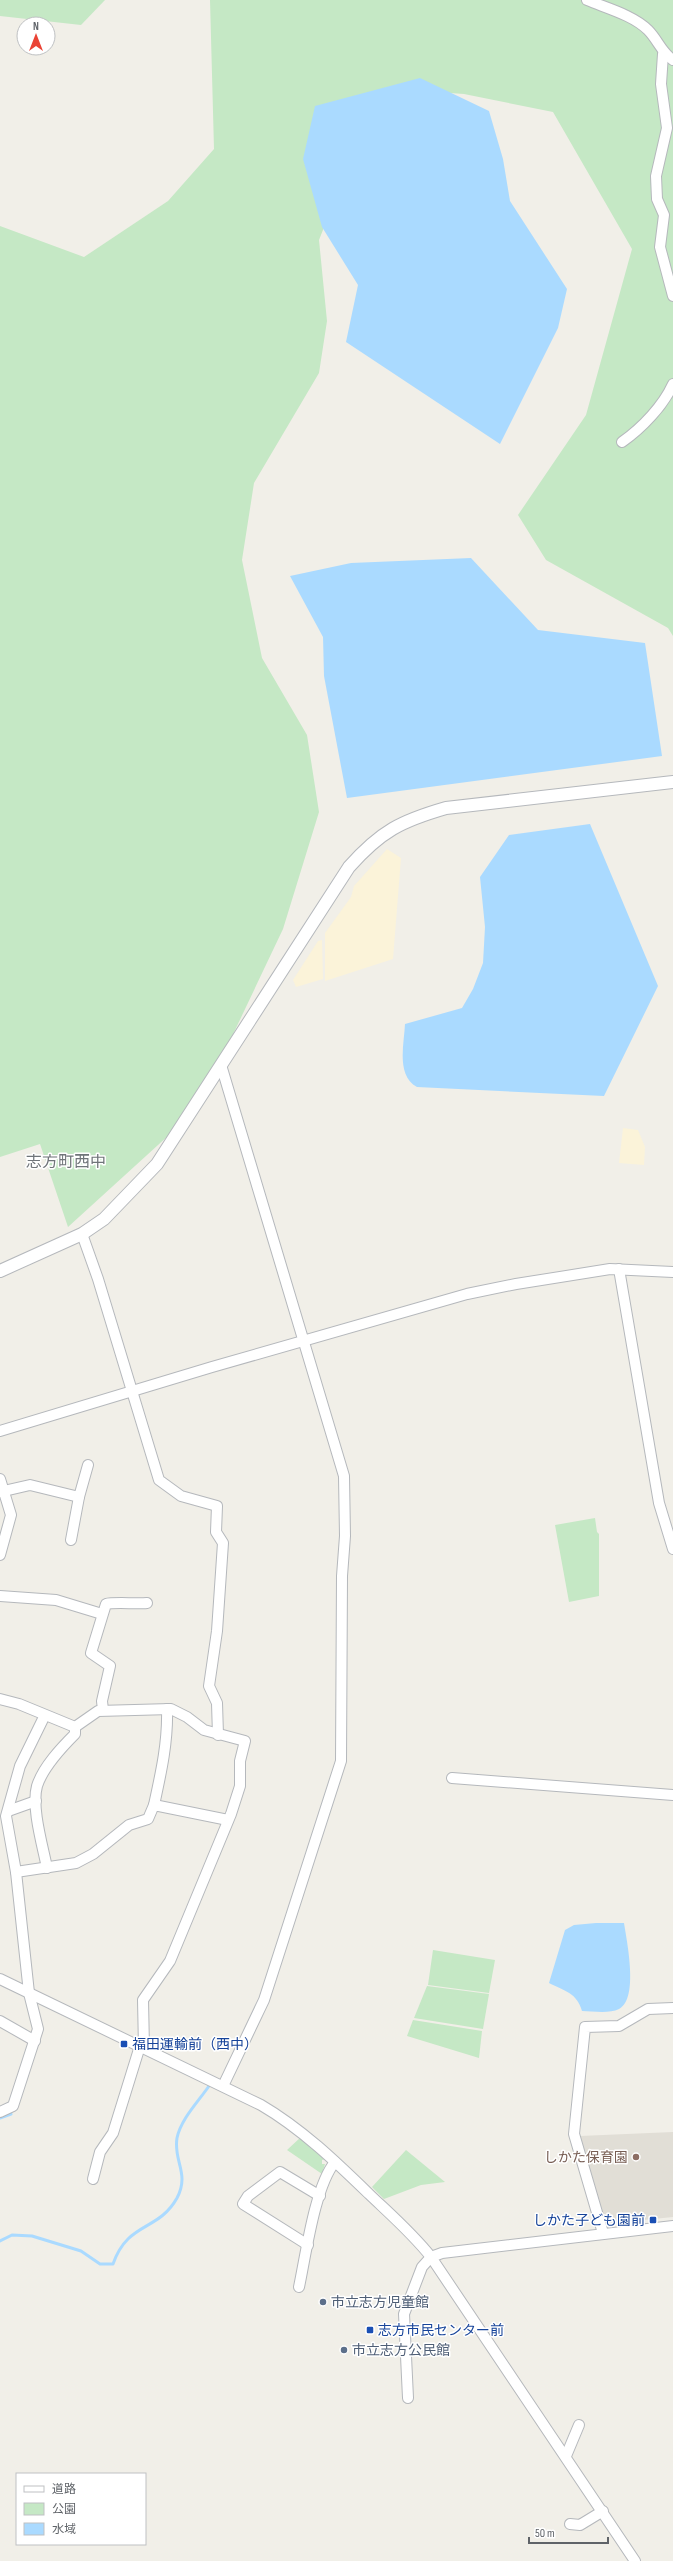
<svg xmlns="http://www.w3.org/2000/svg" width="673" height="2561" viewBox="0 0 673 2561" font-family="'Sofia Sans Condensed','Noto Sans JP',sans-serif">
<rect width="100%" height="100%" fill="#f1efe8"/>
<path fill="#e1ded6" d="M673 2132V2217L604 2224 580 2136Z"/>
<g fill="#c5e8c5">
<path d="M0 0H105L81 25 0 16Z"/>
<path d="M210 0H673V636L668 628 546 560 518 515 586 415 632 249 553 112 464 94 408 90 351 159 319 240 327 321 319 373 254 483 242 560 262 658 307 735 319 812 283 929 227 1047 169 1135 68 1227 40 1144 0 1157V226L84 257 168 201 214 149Z"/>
<path d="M595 1518 597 1532 599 1534V1596L569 1602 555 1525Z"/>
<path d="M433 1950 495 1960 489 1993 428 1985Z"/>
<path d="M427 1986 489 1994 483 2029 414 2018Z"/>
<path d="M413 2020 482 2031 479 2058 407 2036Z"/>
<path d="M301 2137 325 2159 322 2160V2164H325L322 2174 287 2150Z"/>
<path d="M406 2150 445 2182 421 2185 384 2199 372 2187Z"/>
</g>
<g fill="#fbf3d9">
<path d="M387 849 401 858 393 959 325 981V933L351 897 354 886Z"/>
<path d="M322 940 323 979 296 987 293 980 318 941Z"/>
<path d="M623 1128 638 1130 645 1147 644 1165 619 1163Z"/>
</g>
<g fill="#aadaff">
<path d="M420 78 489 111 503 159 510 201 567 289 558 328 500 444 346 342 358 285 322 227 303 159 315 106Z"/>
<path d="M471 558 538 630 645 643 662 756 347 798 324 676 323 637 290 576 351 563Z"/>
<path d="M590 824 658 986 604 1096 417 1087C396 1075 404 1045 405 1024L462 1008 473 989 483 963 485 927 480 877 509 835Z"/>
<path d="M596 1923H624C627 1942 639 1999 619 2009 609 2014 592 2011 582 2011 577 1993 565 1991 549 1983L565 1930 574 1925Z"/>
</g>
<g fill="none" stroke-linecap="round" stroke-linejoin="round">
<g stroke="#aadaff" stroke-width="3">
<path d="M0 2118 11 2114"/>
<path d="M0 2241 12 2235 32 2236 81 2251 100 2264H113C128 2221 158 2232 177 2198 190 2173 173 2161 177 2138 181 2119 198 2102 209 2086"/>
</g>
<g stroke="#b5b8bc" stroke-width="12">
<g id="minor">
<path d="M587 0C606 8 633 15 648 30 658 40 661 52 673 60"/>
<path d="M663 54 661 84 667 128 656 176 657 199 664 215 660 247 673 296"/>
<path d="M622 442C642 428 663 406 673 384"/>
<path d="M221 1065 344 1476 345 1536 342 1576 341 1761 264 2000 223 2086"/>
<path d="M82 1234 98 1279 159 1480 181 1496 217 1506 216 1532 223 1543 217 1631 209 1686 217 1703 218 1735"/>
<path d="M619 1269 659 1503 673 1549"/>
<path d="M0 1431 212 1367 467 1294 516 1284 610 1269 673 1272"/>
<path d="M0 1479 11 1515 0 1555"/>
<path d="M0 1492 30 1485 79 1497 88 1465"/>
<path d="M71 1540 79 1497"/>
<path d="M0 1596 56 1600 102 1614"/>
<path d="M0 1699 19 1704 75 1727 98 1711 171 1709 187 1717 204 1730 245 1741 240 1761V1786L231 1814 170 1961 143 2000 144 2048"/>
<path d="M103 1710 102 1701 110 1666 91 1653 106 1604C113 1602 137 1604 147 1603"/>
<path d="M452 1778 673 1795"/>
<path d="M154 1805C161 1773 168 1742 167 1709"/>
<path d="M8 1811 36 1801"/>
<path d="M47 1868C43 1847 31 1807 37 1786 43 1767 61 1748 75 1734V1727"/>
<path d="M16 1872 76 1863 93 1854 129 1825 148 1819 154 1805 228 1820"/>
<path d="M0 1979 261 2105C302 2129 336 2162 369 2194 391 2215 413 2234 431 2257L635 2561"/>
<path d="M0 2021 35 2041"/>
<path d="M0 2112 13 2106 38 2029 29 1993 16 1872 6 1816 20 1766 44 1717"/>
<path d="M93 2179 100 2152 113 2133 140 2046"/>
<path d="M603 2233 574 2134 585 2027 619 2026 648 2009 673 2008"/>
<path d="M308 2245 243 2204 248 2196 280 2172 320 2196"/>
<path d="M299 2287C306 2254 315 2186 335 2162"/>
<path d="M408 2398 404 2314 422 2267 431 2257 442 2253 673 2226"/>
<path d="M566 2456 579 2425"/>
<path d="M570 2524 580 2525 603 2511"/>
</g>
</g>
<g stroke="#b5b8bc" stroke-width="14">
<path id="tertiary" d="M0 1271 82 1234 104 1219 157 1164 349 867C381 831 401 821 446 808L673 782"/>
</g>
<use href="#minor" stroke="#fff" stroke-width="10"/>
<use href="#tertiary" stroke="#fff" stroke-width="12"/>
</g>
<g fill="#1a4fb4" stroke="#fff" stroke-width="1.5">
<rect x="120" y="2040" width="8" height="8" rx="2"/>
<rect x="649" y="2216" width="8" height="8" rx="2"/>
<rect x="366" y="2326" width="8" height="8" rx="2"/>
</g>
<circle fill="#8d6e63" stroke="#fff" stroke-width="1.5" cx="636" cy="2157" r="4"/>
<g fill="#5c6f8a" stroke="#fff" stroke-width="1.5">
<circle cx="323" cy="2302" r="4"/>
<circle cx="344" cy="2350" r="4"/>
</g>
<g text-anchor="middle" stroke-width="3" stroke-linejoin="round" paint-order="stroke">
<g font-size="14" fill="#164399" stroke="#fff" text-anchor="start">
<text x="132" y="2049">福田運輸前（西中）</text>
<text x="645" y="2225" text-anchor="end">しかた子ども園前</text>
<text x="378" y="2335">志方市民センター前</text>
</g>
<g font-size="14" fill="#785e54" stroke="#fff" text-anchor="end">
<text x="628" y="2162">しかた保育園</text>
</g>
<g font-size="14" fill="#4e5e75" stroke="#fff" text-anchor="start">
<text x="331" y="2307">市立志方児童館</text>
<text x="352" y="2355">市立志方公民館</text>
</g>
<g font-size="16" fill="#70757a" stroke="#fff">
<text x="66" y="1167">志方町西中</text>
</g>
</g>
<rect x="16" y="2473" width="130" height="72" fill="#ffffff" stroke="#bfc1c3"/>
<rect x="24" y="2486" width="20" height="6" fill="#ffffff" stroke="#bfc1c3"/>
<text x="52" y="2493" font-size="12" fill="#5f6368">道路</text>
<rect x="24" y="2503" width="20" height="12" fill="#c5e8c5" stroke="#bfc1c3"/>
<text x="52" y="2513" font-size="12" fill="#5f6368">公園</text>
<rect x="24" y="2523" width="20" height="12" fill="#aadaff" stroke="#bfc1c3"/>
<text x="52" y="2533" font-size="12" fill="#5f6368">水域</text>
<g transform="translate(36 36)"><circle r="19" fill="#ffffff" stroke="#bfc1c3"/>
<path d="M0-3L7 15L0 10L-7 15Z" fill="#ea4335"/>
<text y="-6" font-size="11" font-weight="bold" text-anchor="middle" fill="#5f6368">N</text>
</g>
<path d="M529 2537v6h79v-6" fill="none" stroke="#5f6368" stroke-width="2"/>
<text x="535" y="2537" font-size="12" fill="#5f6368" stroke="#ffffff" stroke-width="3" paint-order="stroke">50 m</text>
</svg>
